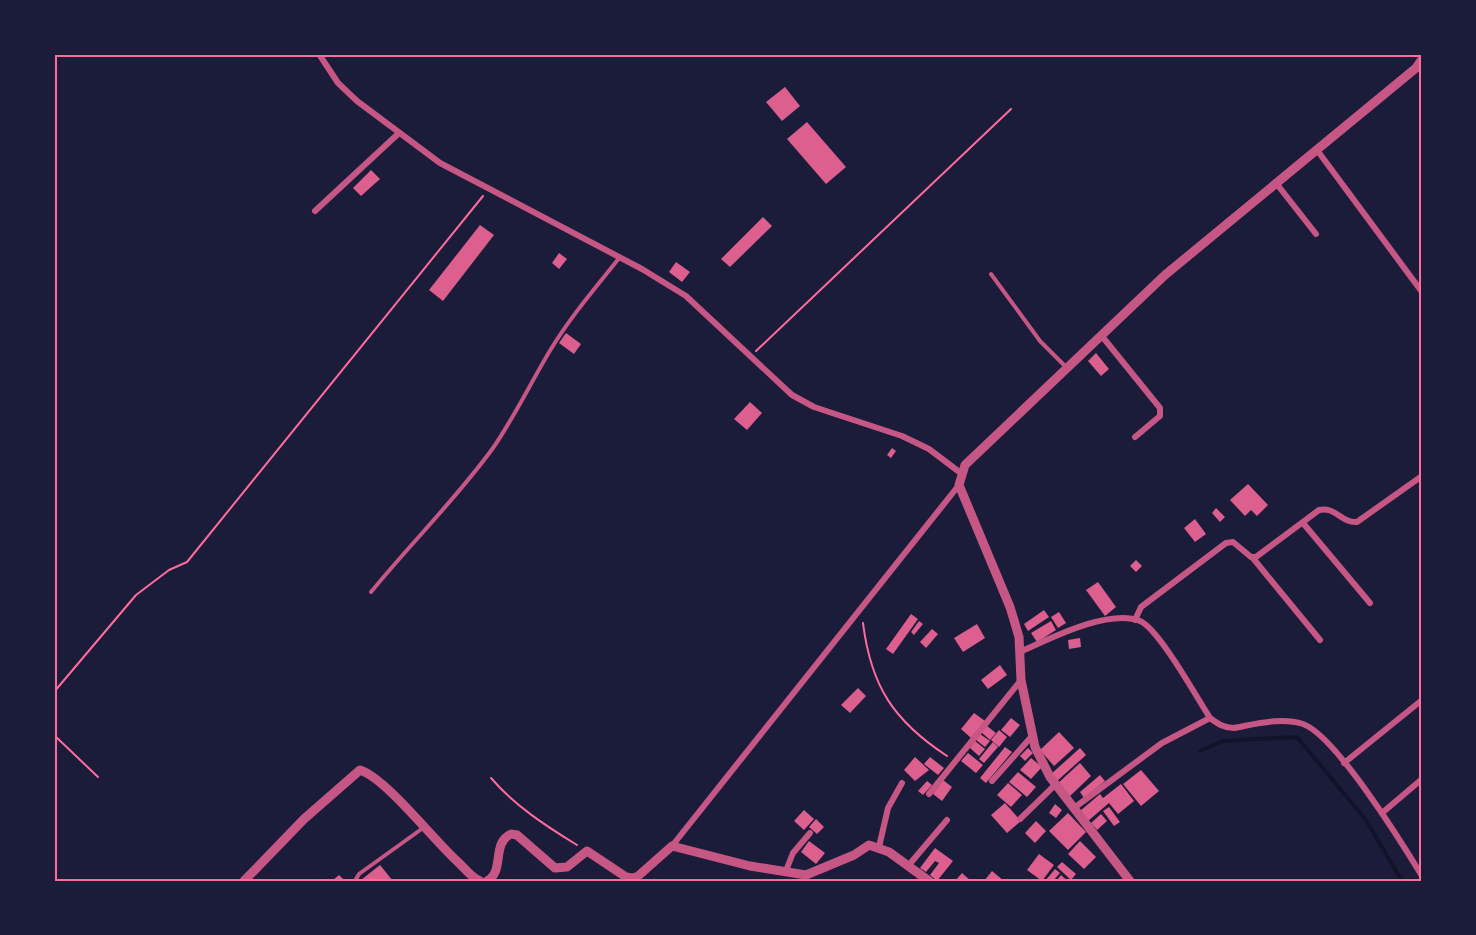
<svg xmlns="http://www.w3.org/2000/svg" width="1476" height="935" viewBox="0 0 1476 935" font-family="Commissioner,sans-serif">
<rect width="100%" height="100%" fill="#1b1b3a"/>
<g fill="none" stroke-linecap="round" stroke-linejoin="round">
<path stroke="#12122b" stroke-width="4" d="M1200 751 1223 741 1297 737 1366 820 1402 881"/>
</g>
<g fill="#dd5f8e">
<path d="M785 87 800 106 782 121 766 102Z"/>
<path d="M807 122 846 167 826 184 787 139Z"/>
<path d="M371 170 380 179 361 196 353 188Z"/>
<path d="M763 217 772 226 730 267 721 259Z"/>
<path d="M480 225 494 235 443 301 429 290Z"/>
<path d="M559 253 567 259 559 269 552 263Z"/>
<path d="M676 262 690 272 682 282 669 272Z"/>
<path d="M566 333 581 344 574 354 559 343Z"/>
<path d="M1096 353 1109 369 1101 376 1088 361Z"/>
<path d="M750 402 762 413 747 430 734 419Z"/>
<path d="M892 448 896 451 891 458 887 455Z"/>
<path d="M1248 484 1268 505 1257 516 1251 510 1245 516 1230 500Z"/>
<path d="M1216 508 1225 517 1220 522 1212 513Z"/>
<path d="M1195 519 1206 534 1195 542 1184 528Z"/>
<path d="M1136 560 1142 566 1136 572 1130 566Z"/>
<path d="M1098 582 1116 607 1105 616 1086 590Z"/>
<path d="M1044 610 1049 617 1028 631 1024 624Z"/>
<path d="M1059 612 1066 623 1058 628 1051 617Z"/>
<path d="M911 614 918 619 893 654 886 649Z"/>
<path d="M919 621 923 624 914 635 911 632Z"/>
<path d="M1051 621 1056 630 1037 642 1031 633Z"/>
<path d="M977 624 985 638 963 652 954 638Z"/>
<path d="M932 629 938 634 926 648 920 642Z"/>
<path d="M1080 638 1081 647 1069 649 1068 640Z"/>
<path d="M1000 665 1007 675 988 689 981 680Z"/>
<path d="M858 688 866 696 850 713 841 705Z"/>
<path d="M974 713 985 721 971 738 961 729Z"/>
<path d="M1011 718 1020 725 1010 737 1001 730Z"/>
<path d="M987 726 996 733 990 740 981 732Z"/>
<path d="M999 730 1007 737 999 747 991 740Z"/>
<path d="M1059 732 1074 748 1054 766 1040 750Z"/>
<path d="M980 734 990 741 985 747 976 740Z"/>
<path d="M975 741 985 749 979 756 970 748Z"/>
<path d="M993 742 998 747 984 763 979 759Z"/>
<path d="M1005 747 1012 752 986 783 980 778Z"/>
<path d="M1028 748 1033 753 1025 761 1020 756Z"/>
<path d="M1080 748 1086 755 1056 782 1050 775Z"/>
<path d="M968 753 983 765 976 773 961 761Z"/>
<path d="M915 757 929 770 915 781 904 770Z"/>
<path d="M930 757 944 768 938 775 924 764Z"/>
<path d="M1031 758 1042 767 1031 779 1020 770Z"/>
<path d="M1080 763 1091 776 1069 797 1057 784Z"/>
<path d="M1141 770 1159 791 1141 806 1123 784Z"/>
<path d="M1018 772 1036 787 1027 797 1009 782Z"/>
<path d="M1100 775 1105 781 1084 798 1080 792Z"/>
<path d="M943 780 952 787 942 801 933 794Z"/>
<path d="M927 781 932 785 923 795 918 791Z"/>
<path d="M1008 783 1022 795 1011 807 997 795Z"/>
<path d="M1121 784 1134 801 1118 814 1109 803 1088 821 1080 811 1100 794 1103 798Z"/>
<path d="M1005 803 1021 821 1007 833 991 815Z"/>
<path d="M1055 804 1062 810 1056 818 1049 813Z"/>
<path d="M1109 807 1120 822 1114 826 1103 811Z"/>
<path d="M804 810 814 819 804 830 794 821Z"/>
<path d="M1068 813 1086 832 1068 850 1049 831Z"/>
<path d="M1101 814 1107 821 1097 830 1091 823Z"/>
<path d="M816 819 824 827 817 834 809 827Z"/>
<path d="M1036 821 1046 831 1035 843 1025 833Z"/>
<path d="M809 841 825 853 816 864 801 852Z"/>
<path d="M1080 841 1096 857 1084 869 1068 854Z"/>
<path d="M935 848 953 861 937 881 930 875 939 863 935 861 926 872 920 868Z"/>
<path d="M1039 854 1054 865 1042 881 1027 870Z"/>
<path d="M1062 862 1076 874 1071 880 1057 867Z"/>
<path d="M380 865 393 881H362L361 880Z"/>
<path d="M1055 869 1060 873 1053 881H1045Z"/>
<path d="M992 871 1004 881H984Z"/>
<path d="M962 873 971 881H955Z"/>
<path d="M339 875 345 881H332Z"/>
<path d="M1061 875 1068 881H1056Z"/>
</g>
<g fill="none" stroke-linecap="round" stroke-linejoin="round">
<g stroke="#ff6b9d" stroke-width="2">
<path d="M756 351 1011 109"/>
<path d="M863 623C871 687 894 721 947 756"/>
<path d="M54 692 136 595 169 570 187 562 483 196"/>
<path d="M54 735 98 777"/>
<path d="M491 778C515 806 546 826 577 845"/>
</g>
<g stroke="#c65784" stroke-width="4">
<path d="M991 274 1040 341 1067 368"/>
<path d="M371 592C411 543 456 499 493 448 515 416 531 382 551 349 571 316 596 287 620 257"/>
<path d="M355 881 359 874 423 828"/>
</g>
<g stroke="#c65784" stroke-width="6">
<path d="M319 54 338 83 357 101 440 163 642 269 686 296 792 395 814 407 902 436 929 449 962 474"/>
<path d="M1317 150 1422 292"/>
<path d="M1276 183 1316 234"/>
<path d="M315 211 399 133"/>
<path d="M1101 335 1160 408V416L1135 437"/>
<path d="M1303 523 1370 603"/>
<path d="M1252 557 1320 640"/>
<path d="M1135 620 1141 607 1226 543 1233 542 1251 557H1256L1319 510C1335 506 1341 523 1357 522L1422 476"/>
<path d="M1020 652C1049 639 1109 608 1140 621 1159 629 1197 698 1210 718 1218 724 1224 728 1234 728 1256 724 1281 717 1303 724 1335 735 1402 843 1422 876"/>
<path d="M1344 763 1422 700"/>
<path d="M992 781 1032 736"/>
<path d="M929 794 1021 680"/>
<path d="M1074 808 1162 743 1210 718"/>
<path d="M1382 813 1422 779"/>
<path d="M1020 819 1056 784"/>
<path d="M672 846 959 485"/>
<path d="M879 847 888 808 902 783"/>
<path d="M908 866 947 820"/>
<path d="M785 873 793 853 810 833"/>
</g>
<g stroke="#c65784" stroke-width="9">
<path d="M244 881 304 819 360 770C387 779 434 841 459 863 465 869 472 878 480 881"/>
<path d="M487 881C505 872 491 843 511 834L517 835 555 868 567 867 587 851 626 877 632 878 637 877 672 846 750 866 806 875 854 855 869 845 889 852 929 881"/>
<path d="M1130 881 1050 777 1035 747 1021 680 1019 637 1010 607 959 485 965 465 1165 275 1416 68 1422 59"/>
</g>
</g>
<rect width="1476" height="935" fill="none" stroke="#1b1b3a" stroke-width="111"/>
<rect x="56" y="56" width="1364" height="824" fill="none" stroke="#ff6b9d" stroke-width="2"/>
</svg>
